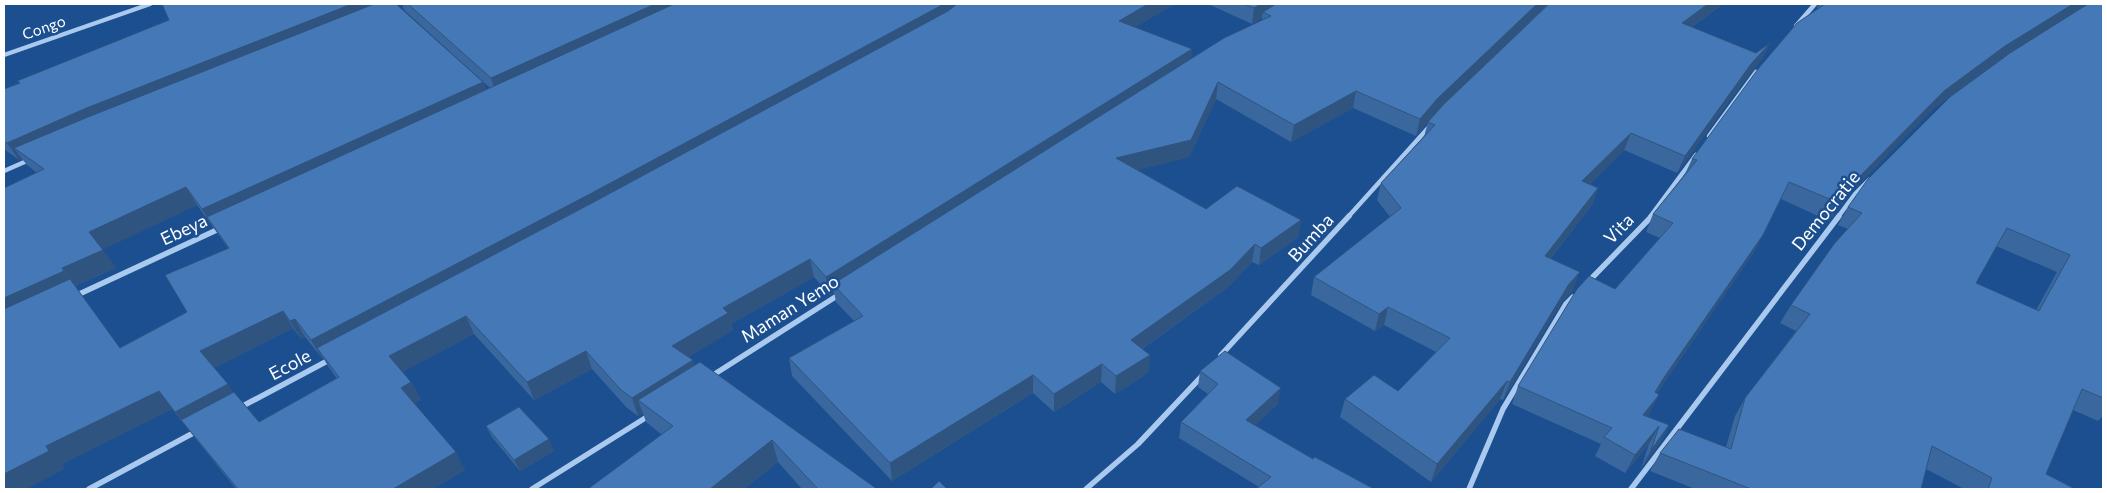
<svg xmlns="http://www.w3.org/2000/svg" width="2107" height="493" viewBox="0 0 2107 493" font-family="Commissioner,sans-serif">
<rect width="100%" height="100%" fill="#1b4f8f"/>
<g fill="none" stroke-linecap="round" stroke-linejoin="round">
<g stroke="#a9c9ee" stroke-width="4.5">
<path d="M1796 26 1815 4"/>
<path d="M4 55 150 4"/>
<path d="M1709 136 1756 72"/>
<path d="M4 171 29 160"/>
<path d="M1348 217 1429 127"/>
<path d="M1650 217 1696 155"/>
<path d="M1838 217 1855 194 1869 180"/>
</g>
<g stroke="#a9c9ee" stroke-width="5.5">
<path d="M1588 282 1652 216"/>
<path d="M75 296 221 228"/>
<path d="M1221 355 1349 216"/>
<path d="M710 377 840 294"/>
<path d="M239 408 331 359"/>
<path d="M89 489 197 431"/>
<path d="M532 489 650 415"/>
<path d="M1086 489 1138 444 1202 376"/>
<path d="M1469 489 1503 409 1566 304 1573 297"/>
<path d="M1631 489 1839 216"/>
</g>
</g>
<g fill="#3a679d" fill-rule="evenodd">
<path d="M402 4H1175L1135 27 1191 59 1262 20V17L1252 24 1208 4H1723L1692 27 1756 53 1770 43 1762 59 1744 81 1677 173 1624 150 1590 184 1598 188 1592 205 1551 258 1573 290 1562 302 1503 400 1500 399 1431 482 1340 417 1345 399 1398 391 1436 352 1384 325 1375 331 1311 295 1314 277 1390 217 1377 200 1381 183 1424 137 1428 122 1416 136 1353 108 1291 142 1216 99 1189 157 1137 170 1206 209 1301 220 1298 237 1259 265 1252 262 1227 288 1142 349 1150 355 1148 373 1115 394 1101 382 1054 412 1033 393 892 481 792 376 789 358 854 321 836 302 834 292 830 295 814 277 731 324 733 330 688 357 693 360 694 365 877 489H802L778 462 744 489H588L662 435 646 422 643 413 638 416 627 408 592 369 534 400 474 334 402 372 411 382 421 400 414 403 465 470 433 489H236L172 409 62 464 64 469 25 489 36 172 27 165 22 159 19 160 4 149V89L19 83 17 81 483 82 486 90 490 88 404 10ZM197 205 228 248 187 312 120 348 75 286 116 268 102 249ZM293 328 301 339 305 337 322 358H323L328 366 337 379 259 422 233 392 214 368Z"/>
<path d="M1819 4H2103V416L2098 421 2073 410 2046 474 2075 489H1964L1926 469 1921 489H1695L1650 471 1660 453 1726 447 1735 416 1745 398 1796 331 1780 323 1791 305 1848 229 1838 225 1848 207 2006 56 1995 63 1934 108 1852 191 1829 221 1781 199 1754 252 1657 393 1650 413 1647 417 1669 425 1660 443 1641 468 1649 444 1625 473 1595 456 1601 444 1512 404 1518 386 1615 289 1660 238 1646 232 1653 214 1685 174 1692 159 1818 9 1817 8ZM1996 246 2057 272 2036 310 1976 283Z"/>
<path d="M1200 371 1278 404 1255 425 1313 459 1374 489 1259 487 1179 438 1181 422 1208 394 1198 387Z"/>
<path d="M486 426 554 451 520 471 492 437Z"/>
</g>
<g fill="#305480">
<path d="M352 4H386L14 148 22 159 19 160 7 143 84 109Z"/>
<path d="M655 4H693L497 95 491 78Z"/>
<path d="M944 4H968L317 348 323 358H322L311 340Z"/>
<path d="M1148 4H1175L1118 37 1119 21Z"/>
<path d="M1261 4H1282L1263 12 1262 17 1252 24 1254 8Z"/>
<path d="M1537 4H1548L1433 116 1416 136 1420 119 1437 99Z"/>
<path d="M1708 4H1723L1675 39 1682 23Z"/>
<path d="M2073 4H2088L1995 63 1934 108 1852 191 1829 221 1839 203 1862 174 1944 91 2005 46Z"/>
<path d="M1770 43 1762 59 1744 81 1677 173 1685 156 1751 64Z"/>
<path d="M1192 49 1191 65 833 284 834 292 830 295 826 277Z"/>
<path d="M483 82 489 98 207 217 213 226 202 209Z"/>
<path d="M1218 82 1216 99 1189 157 1116 176V158Z"/>
<path d="M1356 91 1353 108 1291 142 1294 125Z"/>
<path d="M1631 133 1624 150 1576 198 1582 181Z"/>
<path d="M186 187 197 205 102 250 89 232Z"/>
<path d="M1598 188 1592 205 1539 273 1545 256Z"/>
<path d="M1301 220 1298 237 1259 265 1261 248Z"/>
<path d="M1763 235 1754 252 1656 394 1655 392 1665 376Z"/>
<path d="M1255 244 1252 262 1227 288 1130 357 1131 340Z"/>
<path d="M103 250 116 268 75 286 62 268Z"/>
<path d="M810 259 814 277 731 324 733 330 678 364 672 346 723 308Z"/>
<path d="M64 271 133 366 4 323V298Z"/>
<path d="M1580 272 1573 290 1562 302 1503 400 1510 382 1569 284Z"/>
<path d="M1388 307 1384 325 1375 331 1379 314Z"/>
<path d="M283 311 293 328 212 369 200 351Z"/>
<path d="M466 316 474 334 399 374 389 356Z"/>
<path d="M295 319 305 337 301 339 290 321Z"/>
<path d="M586 351 592 369 534 400 527 382Z"/>
<path d="M1150 355 1148 373 1115 394 1116 376Z"/>
<path d="M693 360 698 378 638 400 643 413 638 416 632 398Z"/>
<path d="M1102 364 1101 382 1054 412V394Z"/>
<path d="M1033 375V393L892 481 890 463Z"/>
<path d="M1507 381 1500 399 1431 482 1437 464Z"/>
<path d="M411 382 421 400 411 406 401 388Z"/>
<path d="M228 384 240 402 181 420 189 430 175 412Z"/>
<path d="M1281 388 1278 404 1244 436 1246 420Z"/>
<path d="M159 391 172 409 62 464 64 469 25 489H4V474L46 446Z"/>
<path d="M1659 395 1650 413 1634 433 1643 415Z"/>
<path d="M1669 425 1660 443 1641 468 1651 450Z"/>
<path d="M1659 426 1649 444 1625 473 1635 455Z"/>
<path d="M549 439 554 451 520 471 514 460Z"/>
<path d="M772 440 778 462 744 489H710Z"/>
<path d="M456 452 465 470 433 489H393Z"/>
</g>
<g fill="#4478b7" stroke="#305480" fill-rule="evenodd">
<path d="M162 4H352L84 109 7 143 4 141V89L20 83 17 81 169 20Z"/>
<path d="M374 4H396L483 82 202 209 186 187 89 232 103 250 62 268 64 271 4 298V188L44 169 14 148 88 117Z"/>
<path d="M408 4H655L491 78Z"/>
<path d="M674 4H944L590 194 311 340 295 319 290 321 283 311 200 351 228 384 175 412 159 391 46 446 49 451 4 474V309L70 279 120 348 187 312 165 275 229 248 207 217Z"/>
<path d="M957 4H1148L1119 21 1192 49 826 277 810 259 723 308 728 313 672 346 693 360 632 398 621 390 586 351 527 382 466 316 389 356 411 382 401 388 456 452 393 489H238L181 420 234 392 259 422 339 377 317 348 592 203 948 11Z"/>
<path d="M1244 4H1261L1254 8Z"/>
<path d="M1276 4H1537L1437 99 1420 119 1356 91 1294 125 1218 82 1191 140 1116 158 1206 209 1237 186 1301 220 1261 248 1255 244 1230 270 1131 340 1150 355 1116 376 1102 364 1054 394 1033 375 890 463 789 358 863 316 833 284 1224 38 1271 16 1263 12Z"/>
<path d="M1549 4H1708L1682 23 1756 53 1770 43 1751 64 1685 156 1631 133 1582 181 1598 188 1545 256 1580 272 1569 284 1510 382 1507 381 1437 464 1345 399 1374 375 1398 391 1450 338 1388 307 1379 314 1314 277 1401 208 1381 183 1435 125 1428 122 1443 105Z"/>
<path d="M1825 4H2073L2005 46 1944 91 1862 174 1839 203 1789 182 1763 235 1665 376 1655 392 1659 395 1643 415 1669 425 1651 450 1659 426 1635 455 1604 437 1612 428 1518 386 1577 289 1589 276 1615 289 1673 223 1653 214 1697 160 1692 159 1758 69 1797 23Z"/>
<path d="M2088 4H2103V398L2082 389 2046 474 2075 489H1988L1992 478 1932 446 1921 489H1751L1660 453 1679 429 1731 449 1745 398 1810 314 1791 305 1834 244 1862 213 1848 207 1868 179 1950 97 2010 53ZM2007 228 2070 255 2039 311 1976 283Z"/>
<path d="M1225 351 1281 388 1246 420 1313 459 1315 457 1374 489H1256L1271 477 1181 422 1218 384 1200 371Z"/>
<path d="M700 362 877 489H818L772 440 710 489H588L673 426 638 400Z"/>
<path d="M519 407 549 439 514 460 486 426Z"/>
<path d="M939 481 947 489H931Z"/>
</g>
<g text-anchor="middle" stroke-width="5" stroke-linejoin="round" paint-order="stroke">
<g font-size="15" fill="#fff" stroke="#1b4f8f">
<text transform="translate(44 28) rotate(-19)" y="5">Congo</text>
</g>
<g font-size="18" fill="#fff" stroke="#1b4f8f">
<text transform="translate(1826 211) rotate(-51)" y="6">Democratie</text>
<text transform="translate(1619 229) rotate(-46)" y="6">Vita</text>
<text transform="translate(184 230) rotate(-25)" y="6">Ebeya</text>
<text transform="translate(1311 238) rotate(-48)" y="6">Bumba</text>
<text transform="translate(790 309) rotate(-32)" y="6">Maman Yemo</text>
<text transform="translate(290 365) rotate(-28)" y="6">Ecole</text>
</g>
</g>
<rect width="2107" height="493" fill="none" stroke="#ffffff" stroke-width="10"/>
</svg>
